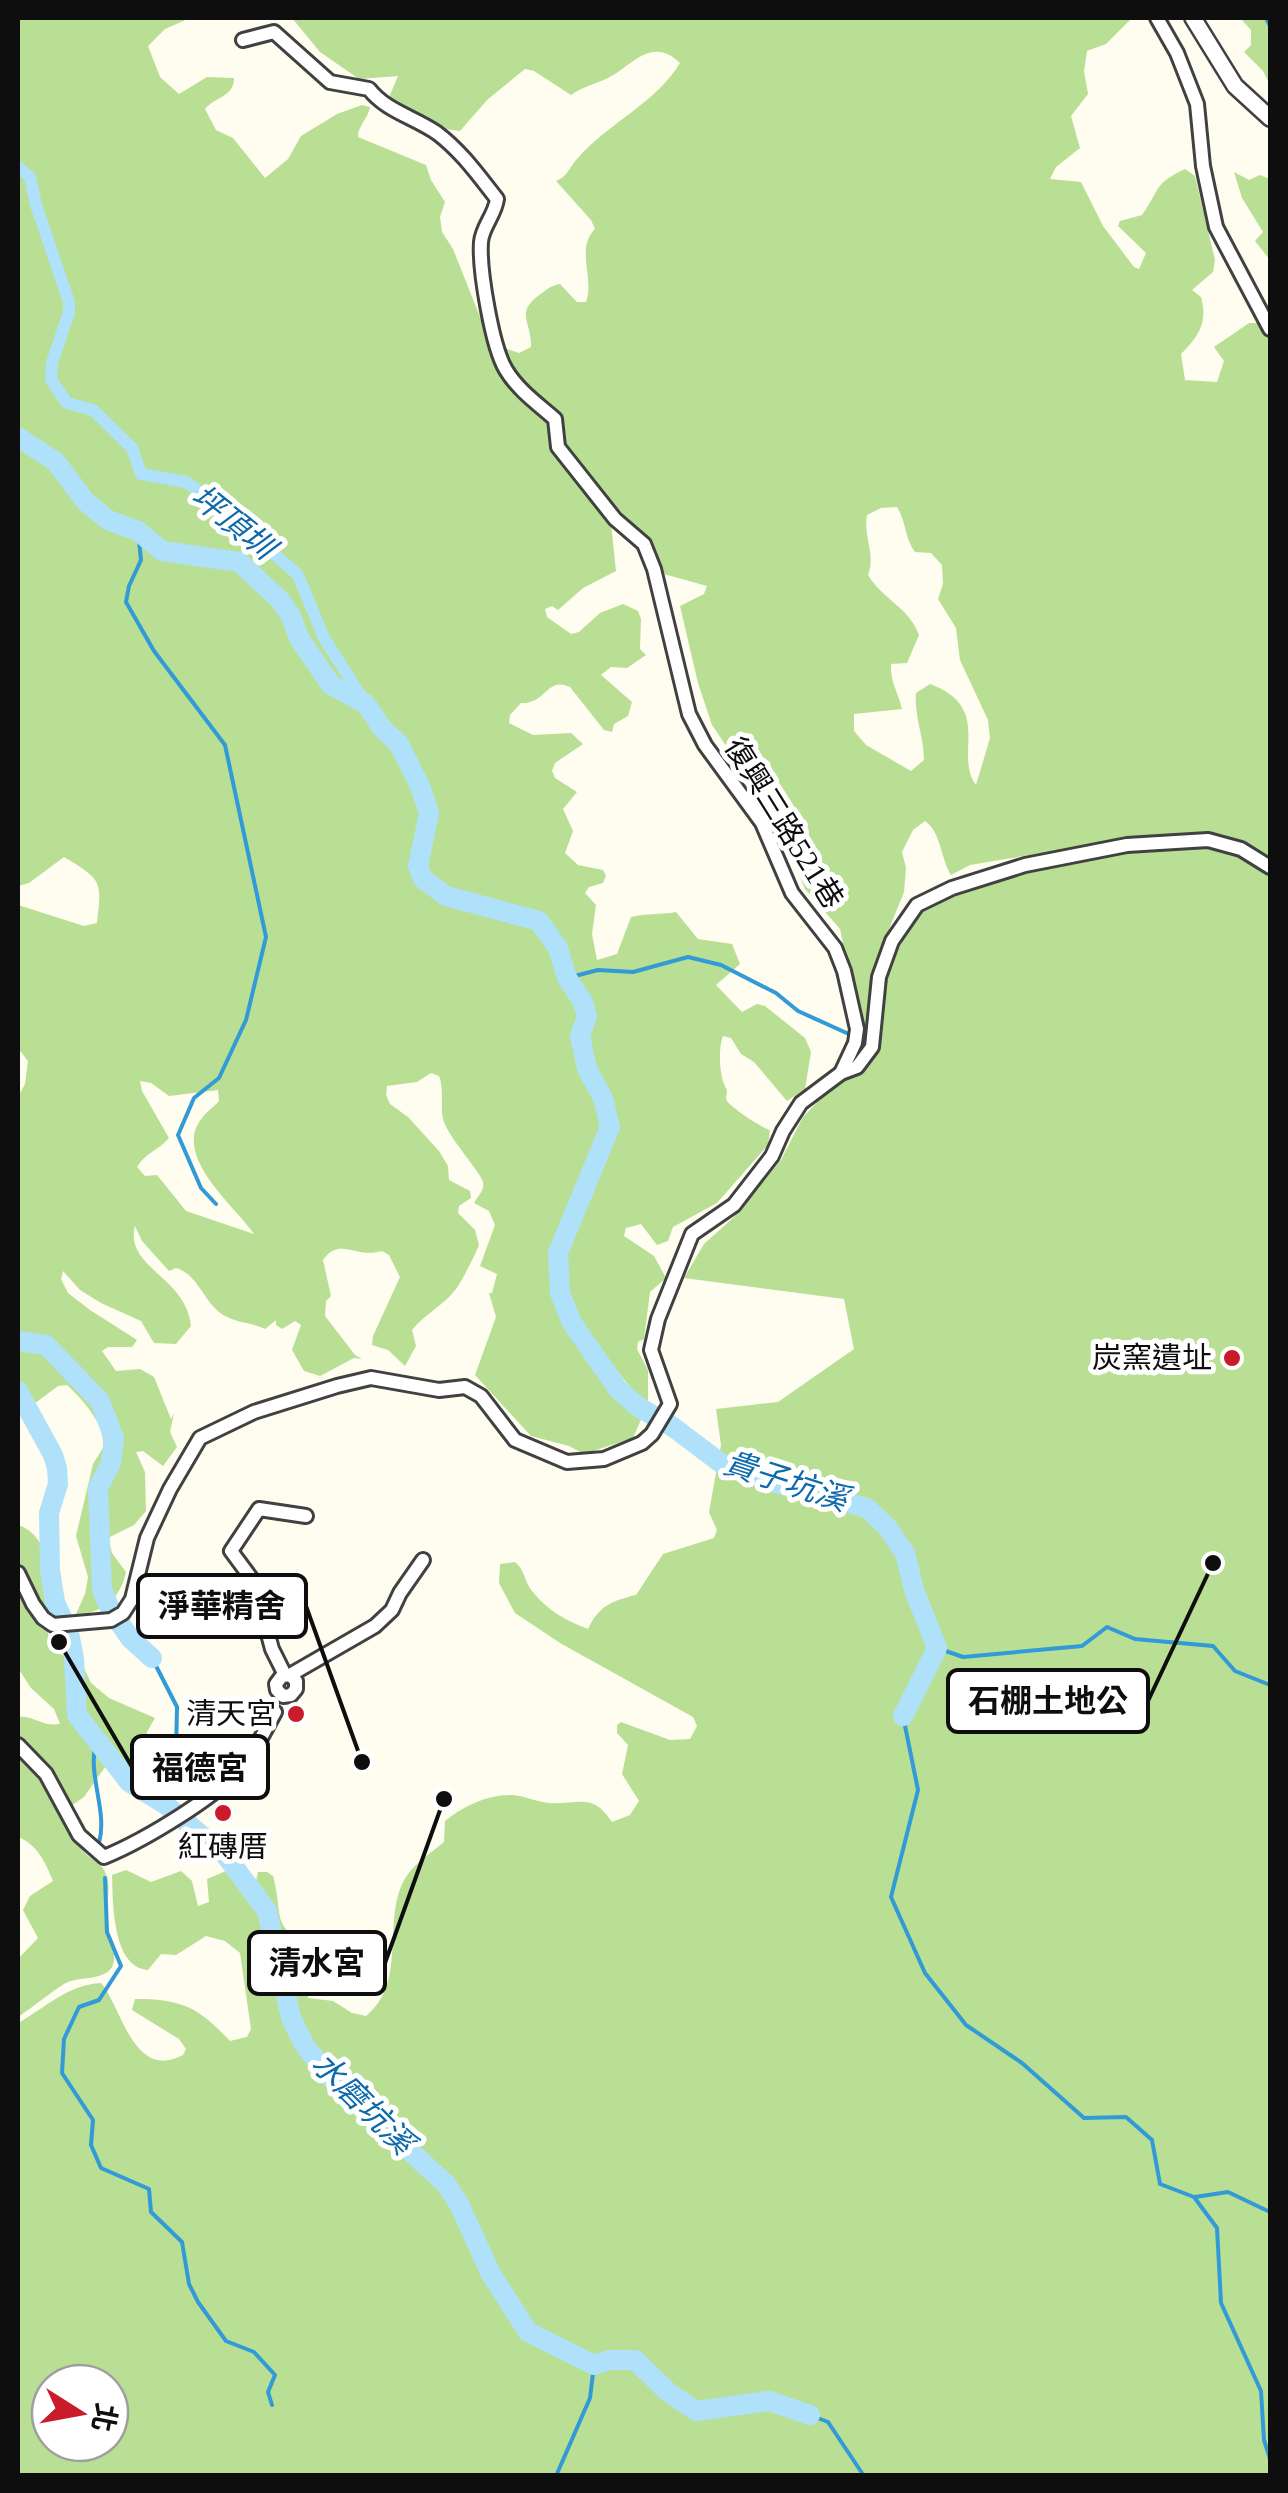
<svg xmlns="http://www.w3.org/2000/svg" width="1288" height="2493" viewBox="0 0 1288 2493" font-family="'Times New Roman','Noto Sans TC',serif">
<rect width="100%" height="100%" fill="#fffcf0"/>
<g fill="#b8df94" fill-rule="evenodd">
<path d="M18 18H190L165 29 148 46 160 77 179 94 207 77 234 78C234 97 216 96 205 109L216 130 233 138 265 178 288 159 301 136 337 114 362 105 370 107C368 119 358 125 358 137L426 165 431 180 445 202 440 217 442 232 453 249 488 337 495 345 519 353 531 347C532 323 515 313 538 296 546 290 550 286 560 284L577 302H586C595 279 575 249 595 229L591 220 556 181C567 177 569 168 577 159 607 124 656 103 680 63 651 35 631 67 608 78 595 84 582 87 571 95L534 71 525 69 487 100 460 131 437 128 430 120 392 105 390 95 398 76 359 79 320 52 292 18H1132L1106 44 1087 51 1084 71 1088 94 1071 116 1080 148 1056 167 1050 179 1081 182 1103 226 1134 267 1139 269 1146 253 1118 226 1120 221 1142 215C1160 190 1153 184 1185 169L1195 176 1215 260 1213 272 1192 290 1201 297C1208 322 1199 336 1181 354L1185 380 1217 382 1224 361 1214 347 1249 323H1269L1270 328V861L1206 835 1096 844 970 865 951 875C940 856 941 832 925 821L913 830 902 852 906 868 904 892 885 939 874 982 869 1028 861 1027 840 929 805 889 772 809 757 792 712 725 698 683 680 606 704 594 707 586 660 573 643 545 610 514 616 571 583 588 558 610 552 606 545 609 547 617 571 634 579 632 600 613 623 604 638 611 641 619 640 649 646 655 627 668 611 667 601 675 632 702 628 716 614 724 612 732 604 730 570 687C546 676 547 704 521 703L510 715 509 723 533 735 571 733 583 744 555 763 552 771 555 778 577 792 563 809 573 831 565 853 578 865 603 870 606 876 603 883 589 887 585 893 596 905 592 934 597 960 617 954 631 917C646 913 660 915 676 912L698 939 732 944 740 964 716 985 742 1012 757 1004 765 1006 805 1038 811 1052 805 1089 787 1101 754 1062 741 1054 731 1038 723 1036C718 1049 719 1078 727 1090 727 1093 726 1096 726 1099 728 1106 762 1128 770 1130L768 1145 717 1203 673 1227 668 1241 657 1245 641 1224 626 1228 624 1236 654 1256 666 1278 650 1292 644 1339 638 1342 637 1349 648 1370V1410L579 1322C582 1352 623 1392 643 1415L633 1438 584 1454 569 1446 531 1436 475 1375 496 1317 489 1293H492L497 1274 480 1266 495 1225 489 1211 474 1203C478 1196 485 1190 483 1182 481 1173 450 1139 444 1122 439 1108 445 1091 439 1076L431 1073 417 1082 387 1086 386 1095 390 1104 408 1117 439 1151 448 1166 449 1180 470 1191 471 1198 459 1206 458 1213 475 1230 479 1245C475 1255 462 1281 456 1289 444 1305 425 1314 412 1330L416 1346 405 1366 388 1350 372 1345 373 1336 400 1277 389 1255 382 1251C355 1259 340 1236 323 1260L331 1296 326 1301 325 1316 355 1355 362 1359 354 1358 320 1376 304 1371 292 1350 301 1325 295 1321 282 1329 276 1325V1320L265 1329C253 1323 239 1323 227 1317 204 1306 200 1275 176 1268L169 1271 142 1241 135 1226C124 1268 186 1276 191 1326L176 1344 154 1343 141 1321 101 1303 80 1290 63 1271 61 1279 68 1293 90 1310 137 1340 132 1347H108L102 1351 116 1371 140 1369 154 1377 171 1419 174 1413 170 1432 177 1447 163 1466 143 1451 136 1452 145 1472 146 1511 134 1525 108 1538 112 1553 126 1572C121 1597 103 1614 76 1614L85 1594 88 1577 76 1536 93 1464 103 1448C106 1425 83 1400 67 1385L58 1386 18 1416V1097L25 1084 28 1061 18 1048V905L84 926 97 923C102 880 102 880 64 857L29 883 18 886ZM897 507C907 523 904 537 915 552L931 553 942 565 943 584 938 599 956 628 960 660 988 720 990 738 976 785C953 754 994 708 930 684L916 693C914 716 924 737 924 760L911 771 866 745 854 731V714L902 709C898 692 890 682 891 664L907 663 919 635C909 607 883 600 868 575 876 554 863 537 867 515L881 508ZM140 1081 151 1083 169 1096 218 1090 219 1101C214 1107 206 1112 202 1118 171 1156 236 1207 254 1234L186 1211 157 1175 145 1176 137 1167C145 1153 159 1150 169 1138L142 1091Z"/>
<path d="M1240 18H1270L1268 81 1263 71 1244 52 1251 45V30Z"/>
<path d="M1234 172 1249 180 1260 175 1270 179V260L1255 241 1263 232 1242 198Z"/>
<path d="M1208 845 1242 855 1270 875V2475L18 2476V2023C47 2007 67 1985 101 1983 121 2005 133 2082 183 2055L186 2049 179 2039 132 2010 135 1999C182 1999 198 2007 230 2041L247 2037 251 2029 240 1953 225 1941 206 1936 176 1955 161 1954 148 1970C112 1967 113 1903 112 1875L126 1870 151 1882 181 1871 192 1881 198 1906 209 1902 207 1879 226 1871 247 1898 252 1899 258 1872H267L273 1876C284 1916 269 1925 312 1948L308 1998 333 2001 352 2013 366 2016C410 1981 379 1914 408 1874 417 1862 432 1852 444 1842L445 1821C464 1806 486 1795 510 1795 523 1795 536 1802 549 1803 579 1805 592 1792 612 1822L630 1815 639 1801 622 1774 628 1745 617 1733V1725L621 1722 670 1740 690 1739 697 1726 693 1717 560 1643 515 1613 499 1583 500 1564 515 1562C525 1570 524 1581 532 1591 547 1610 566 1621 588 1629 599 1606 611 1601 636 1595L663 1554 714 1538 717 1530 709 1512 721 1445 716 1409 778 1402 854 1349 844 1299 684 1278 704 1244 734 1217 781 1160 803 1117 834 1085 857 1070 876 1052C884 1005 881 950 916 913 923 906 934 903 943 899 1026 864 1119 853 1208 845ZM50 2383H110V2443H50Z"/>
<path d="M18 1525C30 1529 35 1535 42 1546 62 1580 65 1576 55 1617L45 1620 49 1638 57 1652 83 1666 91 1683 109 1698 155 1718 147 1732 140 1766 105 1767 84 1797 71 1806C69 1825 72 1841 87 1855 92 1860 101 1864 104 1870 114 1886 104 1907 105 1924 106 1935 116 1950 114 1961 111 1981 83 1976 68 1982 57 1987 32 2008 18 2017V1959L38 1938 23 1910 30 1896 53 1881C46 1863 36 1843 18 1837V1717C33 1715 42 1727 60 1724L54 1709 31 1688 18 1668Z"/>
</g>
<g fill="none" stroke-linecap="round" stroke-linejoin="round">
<g stroke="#319ad7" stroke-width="4">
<path d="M1266 18 1270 26"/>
<path d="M138 531 141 560 129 586 126 602 154 651 225 745 266 937 246 1020 219 1078 194 1098 178 1135 201 1188 216 1204"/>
<path d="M567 978 598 970 633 972 688 957 721 965 776 993 798 1011 851 1035"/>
<path d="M937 1648 963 1657 1082 1646 1107 1627 1135 1639 1213 1646 1235 1671 1270 1685"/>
<path d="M152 1658 177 1707 176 1753 199 1771"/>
<path d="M903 1716 918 1790 891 1897 925 1973 966 2025 1022 2063 1084 2118 1126 2117 1152 2140 1160 2184 1194 2197 1217 2228 1221 2303 1261 2391 1264 2440 1270 2459"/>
<path d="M96 1742C87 1776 108 1810 99 1843"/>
<path d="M105 1878 107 1932 121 1966 99 2000 79 2007 64 2039 62 2073 93 2120 91 2145 101 2168 149 2189 151 2212 182 2242 189 2284 198 2302 226 2341 254 2352 275 2375 268 2392 272 2405"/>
<path d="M1195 2197 1228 2192 1270 2212"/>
<path d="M810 2415 828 2422 864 2476"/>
<path d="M556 2476 590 2398 594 2365"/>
</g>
<path stroke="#b0e1fb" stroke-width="12" d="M18 167 30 177 36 205 69 302V312L52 363 51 380 67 403 93 410 132 448 141 474 186 482 223 508 298 575 324 638 366 704"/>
<g stroke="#b0e1fb" stroke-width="20">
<path d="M18 437 56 462 85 501 108 520 138 531 162 551 239 562 280 600 291 616 299 638 331 685 366 704 382 728 399 744 420 786 429 813 418 866 423 879 446 896 539 921 558 948 567 978 583 1002 587 1016 580 1036 587 1069 603 1098 610 1127 558 1253 560 1293 572 1323 618 1389 637 1406 673 1427 722 1464 769 1481 867 1508 887 1527 905 1553 914 1590 937 1648 903 1716"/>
<path d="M18 1341 46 1345 100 1401 114 1438 111 1463 98 1488 102 1589 110 1609 130 1638 152 1658"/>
<path d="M18 1391 53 1455 57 1468 58 1484 49 1513 50 1570 55 1602 69 1633 74 1658 77 1715 129 1782 166 1805 226 1856 267 1911 291 2018 305 2046 336 2084 446 2184 459 2204 491 2274 528 2332 594 2365 610 2360H635L668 2392 696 2411 769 2401 810 2415"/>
</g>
<g stroke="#414141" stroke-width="18">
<g id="minor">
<path d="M1157 18 1177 53 1197 104 1203 166 1216 227 1270 329"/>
<path d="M243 40 274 32 330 82 369 89C386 111 414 117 437 133 461 151 478 175 497 199 495 215 482 227 481 242 479 269 492 347 506 370 518 390 538 404 555 419L558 447 615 519 644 544 654 569 689 714 705 745 762 823 792 893 835 948 844 971 857 1029 855 1043 841 1073"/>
<path d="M18 1573 33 1604 43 1618 53 1625 111 1620 123 1613 132 1599 147 1538 170 1489 200 1438 254 1412 337 1386 371 1378 439 1390 465 1387 481 1396 515 1440 567 1462 604 1459 642 1443 652 1434 670 1404 651 1350 658 1319 692 1234 734 1205 772 1156 783 1131 801 1103 841 1073 857 1067 872 1047 879 977 892 941 917 905 952 888 1025 865 1127 845 1208 840 1241 849 1270 867"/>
<path d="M285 1675 272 1649 254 1582 231 1551 259 1509 306 1516"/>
<path d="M290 1675 282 1676 276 1684 277 1690 283 1696 291 1695 296 1689V1681L290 1675 375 1626 392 1610 400 1593 423 1560"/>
<path d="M18 1745 46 1774 79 1835 104 1857C143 1841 223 1794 248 1760 258 1745 266 1728 275 1712"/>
</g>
</g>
<g stroke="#414141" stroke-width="20">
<path id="tertiary" d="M1193 18 1235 86 1270 118"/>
</g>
<use href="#minor" stroke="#fff" stroke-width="12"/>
<use href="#tertiary" stroke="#fff" stroke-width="15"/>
</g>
<g fill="#c91b29" stroke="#fff" stroke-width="4">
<circle cx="1232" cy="1358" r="10"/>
<circle cx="296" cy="1714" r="10"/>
<circle cx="223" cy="1813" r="10"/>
</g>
<g text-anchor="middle" stroke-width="10" stroke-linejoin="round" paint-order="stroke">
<g font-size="30" fill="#0e0e0e" stroke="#fff">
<text transform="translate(784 823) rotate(58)" y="10">復興三路521巷</text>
</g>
<g font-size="30" fill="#0e0e0e" stroke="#fff" text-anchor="end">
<text x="1212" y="1368">炭窯遺址</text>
<text x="276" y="1724">清天宮</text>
<text x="223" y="1857" text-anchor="middle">紅磚厝</text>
</g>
<g font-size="32" font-style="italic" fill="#0e6aaa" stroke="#fff">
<text transform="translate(233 522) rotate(39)" y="11">坪頂圳</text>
<text transform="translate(786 1481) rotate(18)" y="11">貴子坑溪</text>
<text transform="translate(363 2103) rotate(45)" y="11">水磨坑溪</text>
</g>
</g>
<path fill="none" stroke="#0e0e0e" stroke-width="4" d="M362 1762L306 1606M1213 1563L1148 1701M59 1642L132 1767M444 1799L385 1963"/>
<g fill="#0e0e0e" stroke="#fff" stroke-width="4">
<circle cx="362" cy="1762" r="10"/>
<circle cx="1213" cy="1563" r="10"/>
<circle cx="59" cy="1642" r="10"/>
<circle cx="444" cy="1799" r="10"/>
</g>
<g fill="#fff" stroke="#0e0e0e" stroke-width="4">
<rect x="138" y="1575" width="168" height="62" rx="10"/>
<rect x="948" y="1670" width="200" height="62" rx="10"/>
<rect x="132" y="1736" width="136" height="62" rx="10"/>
<rect x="249" y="1932" width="136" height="62" rx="10"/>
</g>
<g font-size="32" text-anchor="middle" font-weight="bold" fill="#0e0e0e">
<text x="222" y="1617">淨華精舍</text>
<text x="1048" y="1712">石棚土地公</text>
<text x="200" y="1779">福德宮</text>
<text x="317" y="1974">清水宮</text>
</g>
<rect width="1288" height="2493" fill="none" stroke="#0e0e0e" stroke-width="40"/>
<g transform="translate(80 2413) rotate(101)"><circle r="48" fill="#ffffff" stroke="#9f9f9f" stroke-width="2.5"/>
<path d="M0-8L18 38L0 25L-18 38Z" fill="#c91b29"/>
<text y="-15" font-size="28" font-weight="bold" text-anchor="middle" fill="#0e0e0e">北</text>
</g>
</svg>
